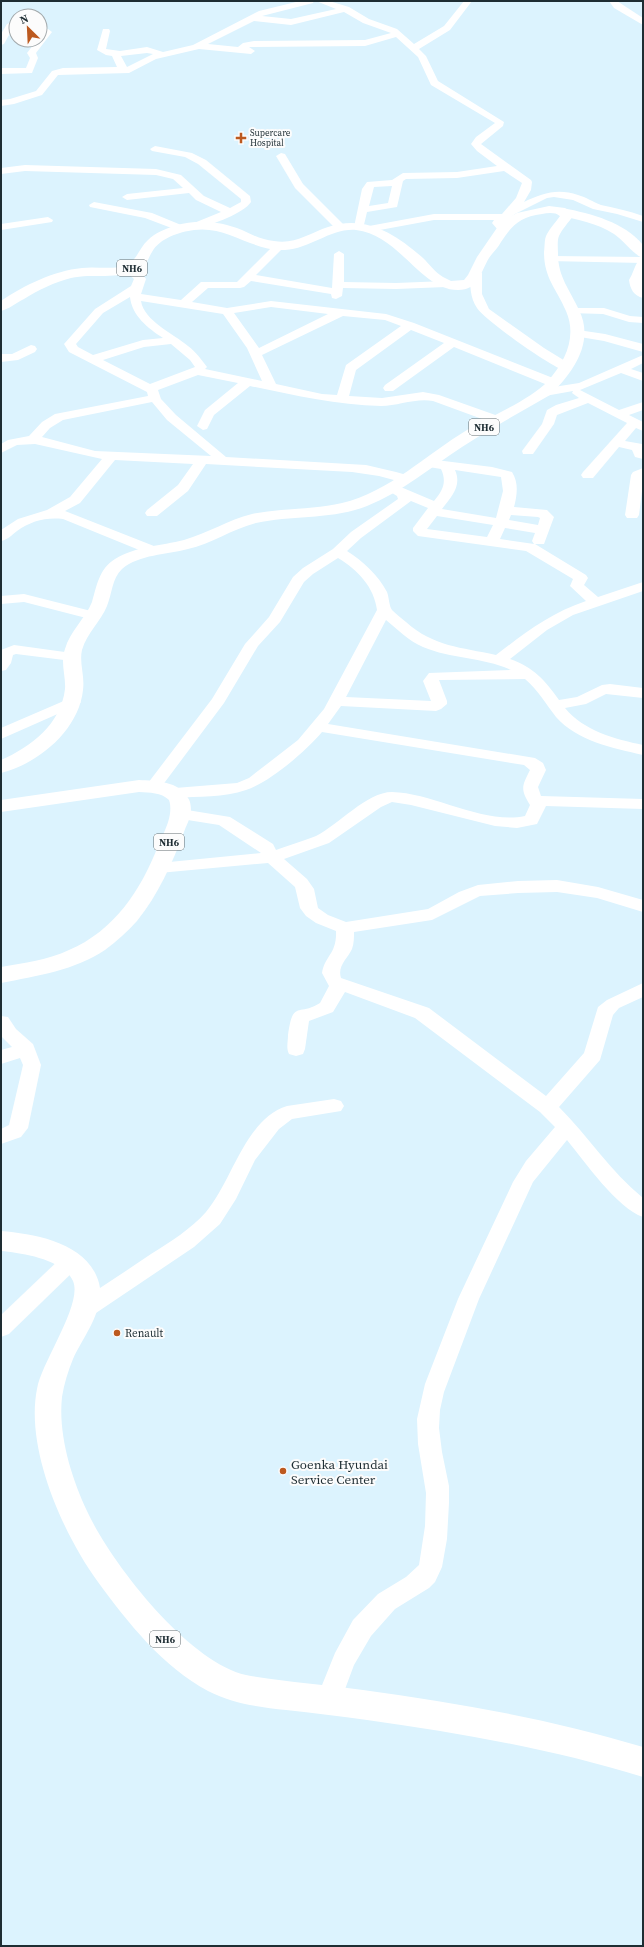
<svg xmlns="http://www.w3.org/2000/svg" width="644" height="1947" viewBox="0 0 644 1947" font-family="'Source Serif 4',serif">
<rect width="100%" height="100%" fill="#dcf3fe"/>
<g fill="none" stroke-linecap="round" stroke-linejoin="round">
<g fill="#fff" fill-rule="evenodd">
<path d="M300 1H314L313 3 262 16 291 19 336 9 316 1H329L349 7 369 19 397 29 414 44 444 26 464 1H472L450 30 419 49 426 56 438 81 504 122 503 126 481 144 531 180 532 182 531 190 524 202C542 193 558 188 578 195 586 197 593 202 601 205 615 208 629 211 643 216V222L617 214 593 209 573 200 554 197 547 198 515 214 503 223 507 228 502 231 498 230 492 223 494 220H434L369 232 364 229 369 226 434 214H502L516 198 522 183 504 171 457 178 406 179 403 181 397 207 367 212 363 229H355L354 227 362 189 367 182 392 180 403 173 457 172 497 166 477 151 471 144 476 137 495 123 431 85 418 57 396 37 365 46 249 47 255 51 251 54 199 49 156 59 129 73 58 75 42 95 14 104 1 106V100L10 99 36 91 52 71 63 68 117 67 112 56 106 55 97 50 103 29H109L110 31 106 49 120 51 147 47 163 52 193 45 259 11ZM344 12 363 23 391 33 365 40 254 41 243 43 238 47 208 44 254 21 291 25ZM147 53 153 54 127 67 121 56ZM392 186 388 203 369 206 374 187Z"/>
<path d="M609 1H617L643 18V25L614 8Z"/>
<path d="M10 23 14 26 4 44 1 45V34L7 24Z"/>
<path d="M48 29 52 32 36 53 38 58 32 73 1 74V68H26L30 58 27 53 37 40H40C40 35 43 31 48 29Z"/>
<path d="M155 146 192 153 206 160 250 196 251 202C244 213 212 225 198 228L194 227 193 225 194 223 221 212 196 200 189 193 127 200 122 197 127 194 183 188 173 179 156 175 25 171 1 174V168L25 165 156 169 181 175 204 196 230 208 241 202V199L198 164 185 157 152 151 150 149Z"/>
<path d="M281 153 285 154 303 184 344 225 345 227 344 229H336L295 188 276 156Z"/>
<path d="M94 202 152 213 186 227 187 229 182 232 145 218 90 207 89 205Z"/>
<path d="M48 217 53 220 52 222 1 230V224Z"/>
<path d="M279 243 283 244 284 246 283 248 256 275 332 288 334 254 339 251 344 254V282L396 283 446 281 452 284 446 287 396 289 343 288 342 296 336 299 332 298 331 294 251 281 244 287 240 288H208L192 302 227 308 271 301 386 314 414 323 558 380 560 383 554 387 550 386 454 347 393 391H385L383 388 385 385 444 343 411 330 356 370 349 396 382 398 423 392 439 395 501 417 503 420 501 423H493L433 401C415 398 398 406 381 406 336 405 293 395 250 386L214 415 207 429 203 430 197 426 205 410 238 383 198 375 158 390 161 399 176 415 226 457 366 465 396 472 410 476 412 479 410 482 405 483 379 476 352 472 206 464 188 491 157 516H147L145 513 147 510 178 485 193 464 115 460 80 503 65 511 159 548 161 551 159 554H149L63 519C46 517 31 521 17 531 12 535 7 540 1 541V530L18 519 47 510 70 497 102 459 35 444 17 445 1 453V444L8 440 29 436 42 422 55 414 148 396 147 392 69 352 64 344 95 309 131 286 134 279 123 269 125 267C135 264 141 272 146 279L141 294 181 300 201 282H237L275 244ZM130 297C132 316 148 328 163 338L143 340 93 355 78 347 76 344 103 313ZM141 301 223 314 247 348 262 381 205 369 207 367C201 359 196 352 188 346 174 334 144 321 141 301ZM271 307 328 314 259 348 234 313ZM343 316 385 320 401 326 346 365 337 395 322 394 276 384 262 355ZM171 344 190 360 195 367 150 384 103 360 144 347ZM152 402 167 420 211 456 95 451 42 437 50 428 63 420Z"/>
<path d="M552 256 643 257V263L548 261 547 259Z"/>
<path d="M476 270 482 273V294L489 309 544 348 570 364 572 367 570 370C567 370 565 371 561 369 546 363 486 321 477 308 470 298 470 285 470 273Z"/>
<path d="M573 308H604L630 316 643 317V323L629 322 603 314 569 313 567 311 569 309Z"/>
<path d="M578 330 605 334 643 344V352L604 341 574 336 572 334Z"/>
<path d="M31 345 35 346 37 349 35 352 18 360 1 362V354H12Z"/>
<path d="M643 355V363L631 369 643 373V381L621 373 580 390 619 410 643 402V410L629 415 643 422V431L636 428 625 441 642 444 643 459 635 457 632 450 619 447 593 478H583L581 475 583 472 627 423 588 403 557 415 554 424 533 454H523L522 451 542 424 547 410 556 405 579 398 572 393 573 391 545 396 539 392 541 389 579 383Z"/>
<path d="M428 459 492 467 512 472C519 483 517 495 514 507L547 510 554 517 544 544H535L586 575 588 578 584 585 598 597 643 582V591L573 615 547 630 510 659C533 667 545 680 559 700L577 697 602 685 610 684 643 688V698L606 694 586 704 565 708C584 731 615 739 643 745V755C613 748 577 741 556 717 546 704 538 690 525 679L439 680 447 701V704L441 709 436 711 341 706 328 724 535 758 543 763 546 770 538 787 541 796 643 799V809L546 806 537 824 517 828 495 826 411 805 392 802 381 807 329 843 284 859 307 879 314 889 318 908 328 915 346 922 428 909 459 892 478 885 518 881 557 880 598 887 643 900V912L597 898 557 892 518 893 480 896 432 920 354 932C354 938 354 943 352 949 348 958 337 966 341 978L429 1008 546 1096 584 1053 598 1007 607 1000 643 983V997L619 1008 613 1015 600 1060 559 1107C588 1136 611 1172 643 1198V1217C617 1208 585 1162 567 1140L533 1182 479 1299 444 1392 440 1410 439 1428 442 1452 449 1486V1503L447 1539 442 1567 435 1582 429 1588 395 1609 371 1636 354 1665 338 1708 329 1712 320 1708 316 1700 335 1653 353 1620 378 1594 406 1577 419 1565 425 1526 426 1493 418 1444 417 1419 425 1384 458 1299 513 1182 526 1161 555 1127 540 1112 415 1018 345 992 333 1012 309 1021 305 1049 303 1054 296 1056 289 1054C286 1048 288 1042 288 1035 293 999 298 1017 320 1003L329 986 322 973C325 955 337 954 336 931L316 923 306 916 300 908 295 887 268 863 159 873 153 872 151 868 153 864 159 863 261 853 219 825 175 818 173 814 175 810 181 809 230 817 273 844 276 850C289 845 304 841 316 836 338 825 367 792 392 792 434 793 484 825 525 816L530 805C520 789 522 786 530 770L524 765 322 732C305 752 270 782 246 790 224 798 198 796 175 798L169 797 167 793 169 789 175 788 237 783 249 778 298 740 324 709 377 610C374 587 358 570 338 558L313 574 304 582 280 622 258 646 224 703 159 790 153 792 147 790 145 787 212 699 245 644 269 617 293 577 303 568 333 549 351 532 398 499 397 496 384 488 386 485H396L434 501C443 490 447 482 441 469L423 466 422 463 423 460ZM455 470 501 477 503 491 496 518 442 509C452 496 462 486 455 470ZM411 501 428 508 413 528V531L418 536 526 551 573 579 570 586 586 601C550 613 525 633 496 655 461 647 434 647 406 622 401 618 396 614 392 610 389 606 389 597 387 592 378 575 363 561 347 551L361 538ZM511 515 538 517 540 518 538 525 509 520ZM437 516 493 525 487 537 427 529ZM505 528 535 533 532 541 534 544 500 539ZM386 620C398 630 409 641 423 647 451 659 483 657 511 670L429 673 423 681 431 701 346 697Z"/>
<path d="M643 468V483L639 515 637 518H627L625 515 631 475 633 472Z"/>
<path d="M24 594 99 613 101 616 99 619 94 620 24 602 1 604V596Z"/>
<path d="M14 645 72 653 77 654 79 657 77 660 72 661 16 654 13 655 11 663 6 670 1 671V650Z"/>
<path d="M73 697 78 699 81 702 78 705 1 739V728Z"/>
<path d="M1 1016 8 1017 16 1029 33 1044 41 1065 28 1128 21 1137 1 1144V1129L9 1125 23 1065 20 1058 1 1064V1050L12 1047 1 1036Z"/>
<path d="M334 1099 341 1101 344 1106 341 1111 292 1119 279 1129 255 1160 236 1199 220 1224 194 1247 93 1315 85 1318 77 1315 74 1309 77 1303C102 1287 126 1271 151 1254 170 1242 191 1229 206 1212 232 1182 245 1119 287 1106Z"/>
<path d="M70 1254 77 1256 80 1262 77 1268 9 1334 1 1337V1315L63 1256Z"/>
</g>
<g fill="#fff" fill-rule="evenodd">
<path d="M563 208C592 214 624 222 643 245V258C635 256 623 240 614 234 597 223 578 220 558 215L557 212 558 209Z"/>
<path d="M643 260V298C634 296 630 289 629 280 633 274 634 267 638 261Z"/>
</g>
<g fill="#fff" fill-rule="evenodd">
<path d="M549 206 565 208 573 216C569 222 562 229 559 236 557 240 558 249 558 254 558 277 570 290 579 310 595 342 573 373 550 395 521 412 491 428 462 447 431 467 402 492 367 506 331 520 292 515 256 523 232 529 211 544 188 549 166 555 140 554 122 569 112 578 112 594 107 606 101 621 87 633 82 650 79 663 85 676 83 690 79 730 38 764 1 773V760C31 747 61 724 65 689 66 676 60 662 65 649 70 631 85 619 92 602 97 585 99 569 115 559 136 546 161 546 184 540 208 533 228 520 252 514 282 508 313 510 342 503 389 492 427 454 467 430 491 416 530 400 548 381 566 361 577 336 566 311 556 288 544 278 544 252 545 246 544 239 547 234 550 228 556 222 560 216 555 212 548 213 542 214 520 217 512 225 501 242 498 248 493 252 489 258 480 273 479 290 458 290 420 290 400 235 356 230 331 228 310 249 285 250 253 252 227 225 194 230 179 232 160 238 152 252 148 258 147 266 139 270 117 280 93 273 71 278 55 282 38 290 24 299 16 303 9 309 1 311V301C25 285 53 271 82 268 96 266 110 270 124 266 137 262 138 249 148 240 155 233 165 229 174 226 198 219 219 221 242 230 252 235 263 240 274 241 294 245 310 233 328 227 365 214 396 234 423 258 430 265 435 272 443 277L451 281 464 280 468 275 477 257 501 222 517 213Z"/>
<path d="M139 780C156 781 179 781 188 798 191 802 191 808 191 813 190 819 186 826 184 832 172 864 158 895 137 921 127 932 117 941 105 950 76 970 36 976 1 983V967C24 963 48 960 69 950 114 931 141 890 158 846 164 832 174 815 169 800 161 792 150 793 139 792L1 812V800Z"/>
<path d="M1 1231C36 1234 88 1243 99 1283 106 1309 83 1337 73 1359 68 1371 64 1384 62 1397 58 1434 71 1477 87 1511 111 1563 188 1662 246 1675 284 1682 324 1684 363 1690 458 1703 551 1719 643 1747V1777C553 1749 460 1733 367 1720 340 1716 313 1713 286 1710 260 1707 233 1704 208 1691 163 1667 128 1623 98 1582 63 1534 25 1449 37 1389 42 1361 83 1304 73 1281 63 1259 22 1253 1 1251Z"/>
</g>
</g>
<g fill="#bc591f" stroke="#fcfcfc" stroke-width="1.5">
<path d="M239 132h4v4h4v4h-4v4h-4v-4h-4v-4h4z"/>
<circle cx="117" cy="1333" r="4"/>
<circle cx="283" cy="1471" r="4"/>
</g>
<g text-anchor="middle" stroke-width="4" stroke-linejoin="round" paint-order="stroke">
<g font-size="9" fill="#1e2d33" stroke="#fcfcfc" text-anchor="start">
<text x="250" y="136">Supercare<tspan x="250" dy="10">Hospital</tspan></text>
</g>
<g fill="#fcfcfc" stroke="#616b6f" stroke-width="1">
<rect x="117" y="260" width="30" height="16" rx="3"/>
<rect x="469" y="419" width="30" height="16" rx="3"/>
<rect x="154" y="834" width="30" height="16" rx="3"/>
<rect x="150" y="1631" width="30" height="16" rx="3"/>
</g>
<g font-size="10" font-weight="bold" fill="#1e2d33">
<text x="132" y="272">NH6</text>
<text x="484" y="431">NH6</text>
<text x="169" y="846">NH6</text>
<text x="165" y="1643">NH6</text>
</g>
<g font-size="11" fill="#1e2d33" stroke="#fcfcfc" text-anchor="start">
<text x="125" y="1337">Renault</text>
</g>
<g font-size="13" fill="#1e2d33" stroke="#fcfcfc" text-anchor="start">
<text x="291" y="1469">Goenka Hyundai<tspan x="291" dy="15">Service Center</tspan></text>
</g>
</g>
<rect width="644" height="1947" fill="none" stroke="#1e2d33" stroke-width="4"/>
<g transform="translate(28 28) rotate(336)"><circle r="19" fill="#fcfcfc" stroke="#a3a9ac"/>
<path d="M0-3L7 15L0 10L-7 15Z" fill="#bc591f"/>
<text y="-6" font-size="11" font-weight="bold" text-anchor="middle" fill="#1e2d33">N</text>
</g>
</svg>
